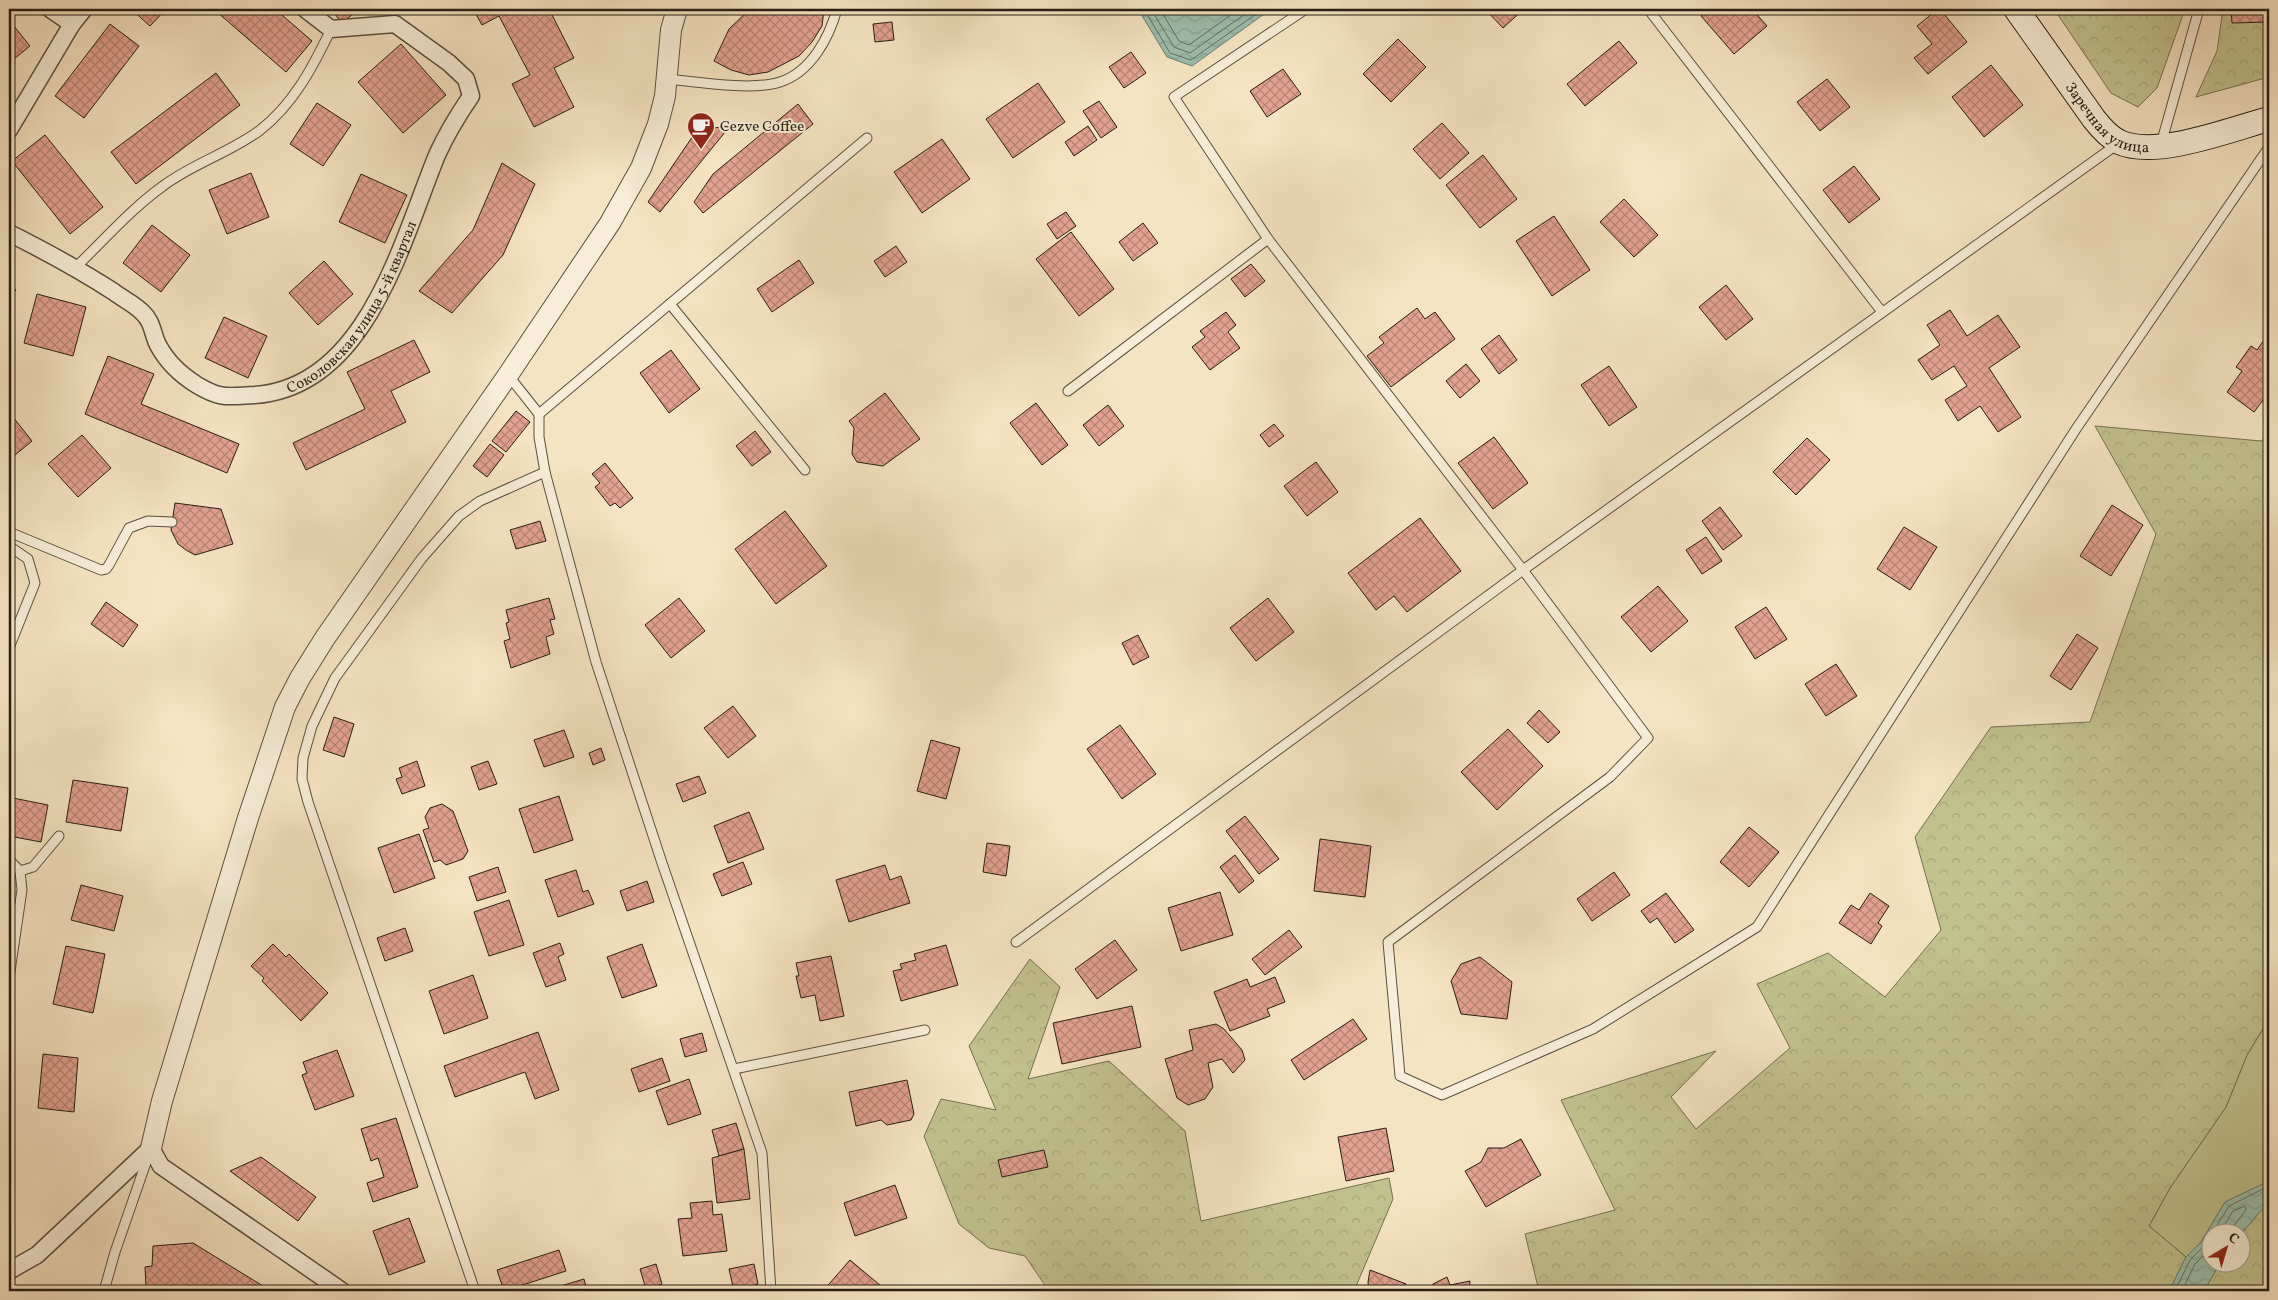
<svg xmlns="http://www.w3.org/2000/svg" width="2278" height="1300" viewBox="0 0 2278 1300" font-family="Vollkorn,serif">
<defs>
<pattern id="forest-crowns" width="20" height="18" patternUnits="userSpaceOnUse" patternTransform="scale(1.25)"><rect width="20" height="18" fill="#c2c28f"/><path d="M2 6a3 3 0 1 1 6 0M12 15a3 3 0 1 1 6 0" fill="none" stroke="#a7a67a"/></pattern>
<pattern id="water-waves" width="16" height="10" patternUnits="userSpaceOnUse" patternTransform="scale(1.25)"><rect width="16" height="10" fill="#9dbfad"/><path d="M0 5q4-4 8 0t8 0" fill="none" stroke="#87a494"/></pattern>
<pattern id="building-cross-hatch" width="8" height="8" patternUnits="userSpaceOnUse" patternTransform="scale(1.25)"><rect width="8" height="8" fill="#e3a191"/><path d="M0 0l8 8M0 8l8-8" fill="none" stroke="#b88375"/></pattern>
</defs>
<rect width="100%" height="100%" fill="#f5e4c3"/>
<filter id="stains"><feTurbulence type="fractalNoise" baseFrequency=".004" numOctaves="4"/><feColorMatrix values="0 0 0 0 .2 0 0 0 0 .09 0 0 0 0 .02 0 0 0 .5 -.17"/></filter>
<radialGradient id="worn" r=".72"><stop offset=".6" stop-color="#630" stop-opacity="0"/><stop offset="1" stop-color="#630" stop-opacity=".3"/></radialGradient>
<path fill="#c2c28f" stroke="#747052" d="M2269 1019V1181L2225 1202 2201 1242 2186 1257 2149 1226 2170 1188 2226 1107 2247 1055Z"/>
<g fill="url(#forest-crowns)" stroke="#747052">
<path d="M2054 9H2185L2157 88 2138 107 2111 93Z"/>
<path d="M2223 9H2269V77L2196 97 2217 51Z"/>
<path d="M2095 426 2261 441 2269 435V1019L2247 1055 2226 1107 2170 1188 2149 1226 2186 1257 2169 1291H1539L1525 1234 1615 1210 1561 1100 1716 1051 1671 1097 1696 1129 1790 1048 1757 984 1828 953 1885 997 1941 930 1915 837 1991 727 2090 722 2156 534Z"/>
<path d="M1030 959 1060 987 1028 1079 1109 1061 1185 1131 1201 1221 1389 1178 1393 1199 1354 1291H1049L1025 1256 989 1248 959 1224 924 1136 941 1099 996 1110 969 1046Z"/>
<path d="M2269 1201V1291H2204L2220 1263 2240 1262 2241 1234Z"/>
</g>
<g fill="url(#water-waves)" stroke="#6e7f70">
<path d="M1138 9H1271L1192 66 1167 57Z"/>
<path d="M2269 1181V1201L2241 1234 2240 1232H2210V1262L2220 1263 2204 1291H2169L2186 1257 2201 1242 2225 1202Z"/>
</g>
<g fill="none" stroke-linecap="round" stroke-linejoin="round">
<g stroke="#626e61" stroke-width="1">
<path d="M1144 9 1170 53 1191 60 1263 9"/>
<path d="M1151 9 1174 47 1190 53 1252 9"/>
<path d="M1160 9 1179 41 1189 45 1239 9"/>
<path d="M2213 1232 2229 1206 2269 1186"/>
<path d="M2220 1232 2233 1211 2245 1206 2246 1210 2229 1232"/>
<path d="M2175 1291 2190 1260 2205 1245 2210 1237"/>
<path d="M2182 1291 2195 1264 2210 1249"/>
</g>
</g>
<g fill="url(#building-cross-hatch)" stroke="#271e15">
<path d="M131 9H166L150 26Z"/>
<path d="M219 9H275L312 41 286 72 217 12Z"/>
<path d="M331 9H356L358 10 342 23Z"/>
<path d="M473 9H549L574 58 554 68 574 107 534 127 512 84 530 75 499 16 482 25Z"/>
<path d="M750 9H824L822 26 812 42 799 56 768 72 749 75 731 70 714 61 729 29Z"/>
<path d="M1485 9H1524L1503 28Z"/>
<path d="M1710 9H1752L1767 26 1734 54 1701 16Z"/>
<path d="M1938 9H1940L1967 42 1928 74 1914 58 1932 44 1917 26Z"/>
<path d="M2231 9H2269V22L2232 23Z"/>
<path d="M9 20 30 46 9 63Z"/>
<path d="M892 22 894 40 875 42 873 24Z"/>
<path d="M110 24 139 46 84 118 55 96Z"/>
<path d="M1398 39 1426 67 1391 102 1363 74Z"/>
<path d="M1619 41 1637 63 1585 106 1567 84Z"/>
<path d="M401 44 446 95 403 133 358 82Z"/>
<path d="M1131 52 1146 73 1124 88 1109 67Z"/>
<path d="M1991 65 2023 105 1984 137 1952 97Z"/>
<path d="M1283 69 1301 94 1267 117 1250 91Z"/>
<path d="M216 73 240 105 136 184 111 152Z"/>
<path d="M1827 79 1850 107 1820 131 1797 102Z"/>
<path d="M1038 83 1065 122 1013 158 986 119Z"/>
<path d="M1099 101 1117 127 1101 138 1083 111Z"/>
<path d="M317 103 351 125 323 166 290 144Z"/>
<path d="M798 104 813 124 703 213 694 202 713 174Z"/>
<path d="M1442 123 1469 153 1440 179 1413 149Z"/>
<path d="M730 126 660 212 648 202 697 130Z"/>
<path d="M1088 126 1097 140 1074 156 1065 142Z"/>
<path d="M45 135 103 207 70 234 12 161Z"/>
<path d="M942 139 970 179 922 213 894 172Z"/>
<path d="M1483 155 1517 199 1480 228 1446 185Z"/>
<path d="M502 163 535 184 503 255 452 313 419 291 473 230Z"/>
<path d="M1854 166 1880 199 1849 223 1823 190Z"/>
<path d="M251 173 269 217 227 234 209 190Z"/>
<path d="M361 174 407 195 385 243 339 222Z"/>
<path d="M1624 199 1658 235 1634 257 1600 222Z"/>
<path d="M1066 212 1076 226 1057 239 1047 224Z"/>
<path d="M1554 216 1590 270 1552 296 1516 241Z"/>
<path d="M1143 223 1158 243 1133 261 1119 242Z"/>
<path d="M152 225 190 255 161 292 123 263Z"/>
<path d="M1071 232 1114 289 1079 316 1036 259Z"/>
<path d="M896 246 907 262 885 277 874 261Z"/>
<path d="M799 260 814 283 772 312 757 289Z"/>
<path d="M324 261 353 294 318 325 289 293Z"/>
<path d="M1251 264 1265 281 1245 297 1231 279Z"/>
<path d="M9 284 16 290 9 298Z"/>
<path d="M1726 285 1753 319 1726 340 1699 307Z"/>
<path d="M37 294 86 307 73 356 24 343Z"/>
<path d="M1417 308 1425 319 1435 312 1455 339 1391 387 1367 356 1384 343 1379 337Z"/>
<path d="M1950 310 1967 336 1998 315 2020 347 1989 368 2021 417 1998 432 1980 406 1958 421 1945 400 1967 386 1954 366 1932 380 1918 360 1940 345 1927 325Z"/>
<path d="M1226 312 1236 325 1228 332 1240 348 1210 370 1192 347 1205 337 1200 331Z"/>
<path d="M224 317 267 336 248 378 205 358Z"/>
<path d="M2269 333V392L2254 412 2227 392 2242 371 2236 367 2251 346 2257 350Z"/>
<path d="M1499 335 1517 360 1499 374 1481 349Z"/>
<path d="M414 340 430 372 391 391 406 422 306 470 293 443 365 409 347 372Z"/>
<path d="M671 350 700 389 669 413 640 373Z"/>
<path d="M108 356 154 374 141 404 239 444 227 473 85 414Z"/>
<path d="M1466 364 1480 381 1460 398 1446 381Z"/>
<path d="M1609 366 1637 407 1609 426 1581 385Z"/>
<path d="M885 393 920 439 883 466 857 462 852 454 854 428 849 421Z"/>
<path d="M1036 403 1068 445 1042 465 1010 423Z"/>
<path d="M1108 405 1124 426 1099 446 1083 425Z"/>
<path d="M516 411 530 422 506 452 492 441Z"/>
<path d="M9 412 32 441 9 460Z"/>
<path d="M1274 424 1284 436 1269 447 1260 435Z"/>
<path d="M755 431 771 452 752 466 736 446Z"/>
<path d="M82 435 111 468 78 497 48 464Z"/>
<path d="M1494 437 1528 483 1493 509 1458 463Z"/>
<path d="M1807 438 1830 460 1796 495 1773 472Z"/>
<path d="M490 444 504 455 487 477 473 466Z"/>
<path d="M1316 462 1338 492 1307 516 1284 486Z"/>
<path d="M605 463 633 498 620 508 615 503 610 506 595 487 600 483 592 474Z"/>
<path d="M175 503 221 509 233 544 195 555 186 550 178 544 171 530Z"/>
<path d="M2112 505 2143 525 2111 576 2080 556Z"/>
<path d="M1720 507 1742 536 1723 550 1702 521Z"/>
<path d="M785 511 827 566 776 604 735 549Z"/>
<path d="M1420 518 1461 571 1407 612 1394 596 1376 610 1348 573Z"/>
<path d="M540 521 546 541 516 549 510 530Z"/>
<path d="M1904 527 1937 547 1910 590 1877 569Z"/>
<path d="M1706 537 1722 561 1702 574 1686 550Z"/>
<path d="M1658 586 1688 621 1651 652 1621 617Z"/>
<path d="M549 598 555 619 550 620 554 634 546 637 550 654 511 668 504 641 510 639 506 623 509 622 506 610Z"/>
<path d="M679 598 705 631 671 658 645 625Z"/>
<path d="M1268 598 1294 632 1256 661 1230 628Z"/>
<path d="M106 602 138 625 123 647 91 624Z"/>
<path d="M1766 607 1787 639 1755 659 1735 627Z"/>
<path d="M2077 634 2098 648 2071 690 2050 676Z"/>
<path d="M1138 635 1149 657 1133 665 1122 643Z"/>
<path d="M1836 664 1857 696 1826 716 1805 684Z"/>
<path d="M733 706 756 736 728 758 704 728Z"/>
<path d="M1539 710 1560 732 1548 743 1527 723Z"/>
<path d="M334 717 354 724 344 757 323 750Z"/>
<path d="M1120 725 1156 774 1122 799 1087 749Z"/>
<path d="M1508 729 1543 766 1497 810 1461 772Z"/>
<path d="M564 730 574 757 544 767 534 740Z"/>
<path d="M931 740 960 748 946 799 917 791Z"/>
<path d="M601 748 605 760 593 765 589 753Z"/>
<path d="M417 761 425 786 402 794 396 779 402 777 399 768Z"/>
<path d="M488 761 497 784 479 790 471 767Z"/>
<path d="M699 776 706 793 683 802 676 784Z"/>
<path d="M73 780 128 788 121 831 66 822Z"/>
<path d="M559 796 573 840 534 853 519 809Z"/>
<path d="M13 798 48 805 41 842 9 836Z"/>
<path d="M442 804 453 811 468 851 463 859 446 865 440 860 434 862 423 830 429 828 425 817 430 808Z"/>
<path d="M749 812 764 849 728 863 714 826Z"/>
<path d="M1245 816 1279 859 1259 874 1226 831Z"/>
<path d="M1749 827 1779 852 1749 887 1720 862Z"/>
<path d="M419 834 435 878 394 893 378 848Z"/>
<path d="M1320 839 1371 846 1365 897 1314 891Z"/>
<path d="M987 843 1010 846 1006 876 983 872Z"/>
<path d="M1235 855 1254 881 1239 893 1220 867Z"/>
<path d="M743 862 752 884 722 896 713 874Z"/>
<path d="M885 865 890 880 901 876 910 903 849 922 836 880Z"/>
<path d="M498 867 506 892 477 901 469 877Z"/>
<path d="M576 870 583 892 588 890 594 904 558 917 545 880Z"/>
<path d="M1614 872 1630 895 1592 921 1577 899Z"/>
<path d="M647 881 654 902 627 911 620 891Z"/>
<path d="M81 885 123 896 114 931 71 920Z"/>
<path d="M1220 892 1233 935 1181 951 1168 908Z"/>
<path d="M1666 893 1694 930 1675 943 1657 918 1650 923 1641 911Z"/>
<path d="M1870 893 1889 906 1878 923 1882 926 1871 944 1839 923 1851 905 1859 910Z"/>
<path d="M9 898 16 899 9 940Z"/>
<path d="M509 900 524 945 489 956 474 912Z"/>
<path d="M405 928 413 951 385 961 377 938Z"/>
<path d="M1289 930 1302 947 1265 975 1252 959Z"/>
<path d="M1115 940 1137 970 1097 999 1075 969Z"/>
<path d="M560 943 564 954 558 957 566 980 546 987 533 953Z"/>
<path d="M273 944 286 957 289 954 328 993 301 1021 262 981 264 978 251 966Z"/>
<path d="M642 944 657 986 622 998 607 957Z"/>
<path d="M946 945 958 985 901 1001 893 971 902 969 900 964 916 960 914 954Z"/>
<path d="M66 946 105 954 93 1013 53 1004Z"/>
<path d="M831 956 844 1016 820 1021 815 995 801 998 796 976H799L796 963Z"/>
<path d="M1480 957 1512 982 1507 1019 1461 1014 1451 981 1461 964Z"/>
<path d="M473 975 488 1018 444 1034 429 991Z"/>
<path d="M1275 977 1285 1002 1267 1009 1270 1016 1230 1031 1214 992 1247 979 1250 987Z"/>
<path d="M1132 1006 1141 1047 1062 1064 1053 1023Z"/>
<path d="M1353 1019 1367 1039 1304 1080 1291 1060Z"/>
<path d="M1216 1024 1224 1029 1242 1050 1245 1060 1233 1073 1222 1059 1208 1063 1213 1087 1205 1099 1188 1105 1177 1098 1165 1059 1193 1050 1189 1030Z"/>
<path d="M538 1032 559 1090 535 1099 525 1072 455 1097 444 1066Z"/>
<path d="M702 1033 707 1051 685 1057 680 1039Z"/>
<path d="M337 1050 354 1096 315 1110 302 1075 307 1073 303 1062Z"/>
<path d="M43 1054 78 1058 74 1112 38 1108Z"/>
<path d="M662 1058 670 1081 639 1092 631 1069Z"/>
<path d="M689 1079 701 1114 668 1125 656 1091Z"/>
<path d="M907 1080 914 1114 911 1120 887 1125 881 1120 856 1126 849 1092Z"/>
<path d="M396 1118 418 1187 373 1202 367 1183 384 1177 378 1158 371 1161 361 1129Z"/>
<path d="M736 1123 744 1149 719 1156 712 1130Z"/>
<path d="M1386 1128 1394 1171 1346 1181 1338 1137Z"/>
<path d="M1521 1139 1541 1175 1486 1207 1465 1171 1481 1162 1488 1148H1504Z"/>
<path d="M744 1149 750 1199 717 1203 712 1158Z"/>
<path d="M1044 1150 1048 1167 1002 1177 998 1160Z"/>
<path d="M261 1157 316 1197 298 1221 230 1171Z"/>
<path d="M895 1185 907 1218 855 1236 844 1203Z"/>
<path d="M712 1201 713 1215 722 1214 727 1251 683 1256 678 1219 692 1218 690 1203Z"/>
<path d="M409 1218 425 1262 389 1275 373 1231Z"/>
<path d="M193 1243 263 1286 264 1291H139V1286H146L145 1267 152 1266 153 1246Z"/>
<path d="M559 1250 566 1271 504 1291 497 1270Z"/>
<path d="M850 1260 887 1291H823Z"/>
<path d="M656 1264 662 1284 646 1289 640 1269Z"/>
<path d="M754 1264 758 1284 734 1291 729 1269Z"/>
<path d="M1370 1270 1406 1284V1291H1369L1368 1282Z"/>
<path d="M1447 1277 1450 1285 1470 1281 1469 1291H1432L1433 1284Z"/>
<path d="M584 1279 587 1291H544Z"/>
</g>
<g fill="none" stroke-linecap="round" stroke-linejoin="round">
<g stroke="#5a5040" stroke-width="11">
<g id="service">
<path d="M1648 9 1882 312"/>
<path d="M668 79C697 82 753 91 780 82 811 72 829 38 837 9"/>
<path d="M2161 144 2199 9"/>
<path d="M1268 239 1174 97 1306 9"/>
<path d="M76 267C104 240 131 209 163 186 192 164 229 153 259 131 293 105 313 67 331 29"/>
<path d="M670 304 805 470"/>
<path d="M508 375 539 414V437L545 472 596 662 662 863 762 1153 771 1291"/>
<path d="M1068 391 1268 239 1523 570 1648 738 1610 777 1388 942 1400 1076 1442 1095 1593 1029 1757 927 2076 429 2269 147"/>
<path d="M539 414 867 138"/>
<path d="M9 532 101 570 106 569 109 565 129 528 148 521 172 522"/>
<path d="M9 546 28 559 35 583 9 648"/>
<path d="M9 860 20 871 22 890 9 978"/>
<path d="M20 871 33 867 59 836"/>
<path d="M1016 942 1523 570 2119 143"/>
<path d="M734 1069 925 1030"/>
<path d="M104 1291 115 1252 149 1154"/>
<path d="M475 1291 308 802 302 779 303 758 312 726 335 678 422 558 459 516 480 501 545 472"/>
</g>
</g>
<g stroke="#5a5040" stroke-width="19">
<g id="minor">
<path d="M50 9 72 24"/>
<path d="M9 130 72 24 84 9"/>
<path id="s1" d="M9 233C45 251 80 270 114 292 123 299 134 304 142 312 153 322 152 333 158 345 167 362 181 375 197 385 222 400 228 396 255 395 367 387 402 240 437 155 446 135 458 115 471 96L466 79 449 63 395 24 331 29 305 9"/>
<path d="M9 1271 37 1255 151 1148 161 1166 342 1291"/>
</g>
</g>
<g stroke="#5a5040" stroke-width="22">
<path id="tertiary" d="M151 1148 162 1101 248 818 285 707 300 678 325 638 508 375 610 223 641 168 658 124 665 96 671 30 677 9"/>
</g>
<g stroke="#271e15" stroke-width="26">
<g id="secondary">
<path id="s2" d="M2016 9 2094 119C2101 128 2109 137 2119 142 2156 159 2231 129 2269 119"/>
</g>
</g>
<use href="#service" stroke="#f8edd8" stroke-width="9"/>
<use href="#minor" stroke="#f8edd8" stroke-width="16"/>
<use href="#tertiary" stroke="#f8edd8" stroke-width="20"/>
<use href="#secondary" stroke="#f8edd8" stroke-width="24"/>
</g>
<defs>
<g id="cafe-pin" transform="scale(1.4375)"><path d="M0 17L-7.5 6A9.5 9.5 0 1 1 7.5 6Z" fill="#8f2418" stroke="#f8edd8"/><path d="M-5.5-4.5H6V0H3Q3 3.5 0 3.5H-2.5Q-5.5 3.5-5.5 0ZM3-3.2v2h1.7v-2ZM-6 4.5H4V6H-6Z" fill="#fff"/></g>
</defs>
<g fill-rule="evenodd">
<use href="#cafe-pin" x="701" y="126"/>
</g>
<g text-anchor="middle" stroke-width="4" stroke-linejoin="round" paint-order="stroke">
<g font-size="15" fill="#271e15" stroke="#f8edd8">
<text dy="5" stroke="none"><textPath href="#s2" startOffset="146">Заречная улица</textPath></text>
<text dy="5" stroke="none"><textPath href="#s1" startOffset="449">Соколовская улица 5-й квартал</textPath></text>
</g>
<g font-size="15" fill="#271e15" stroke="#f8edd8" text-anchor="start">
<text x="720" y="131">Cezve Coffee</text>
</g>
</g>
<rect width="2278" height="1300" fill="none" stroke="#f5e4c3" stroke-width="30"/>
<rect x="10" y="10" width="2258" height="1280" fill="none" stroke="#271e15" stroke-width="2.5"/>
<rect x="15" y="15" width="2248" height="1270" fill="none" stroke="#271e15"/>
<g transform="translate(2226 1248) rotate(38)"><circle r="24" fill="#f8edd8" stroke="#a49a8a"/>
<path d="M0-4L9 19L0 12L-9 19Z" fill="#8f2418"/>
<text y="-8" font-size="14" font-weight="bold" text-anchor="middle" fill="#271e15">С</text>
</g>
<rect width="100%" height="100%" filter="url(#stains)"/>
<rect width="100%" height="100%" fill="url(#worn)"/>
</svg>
